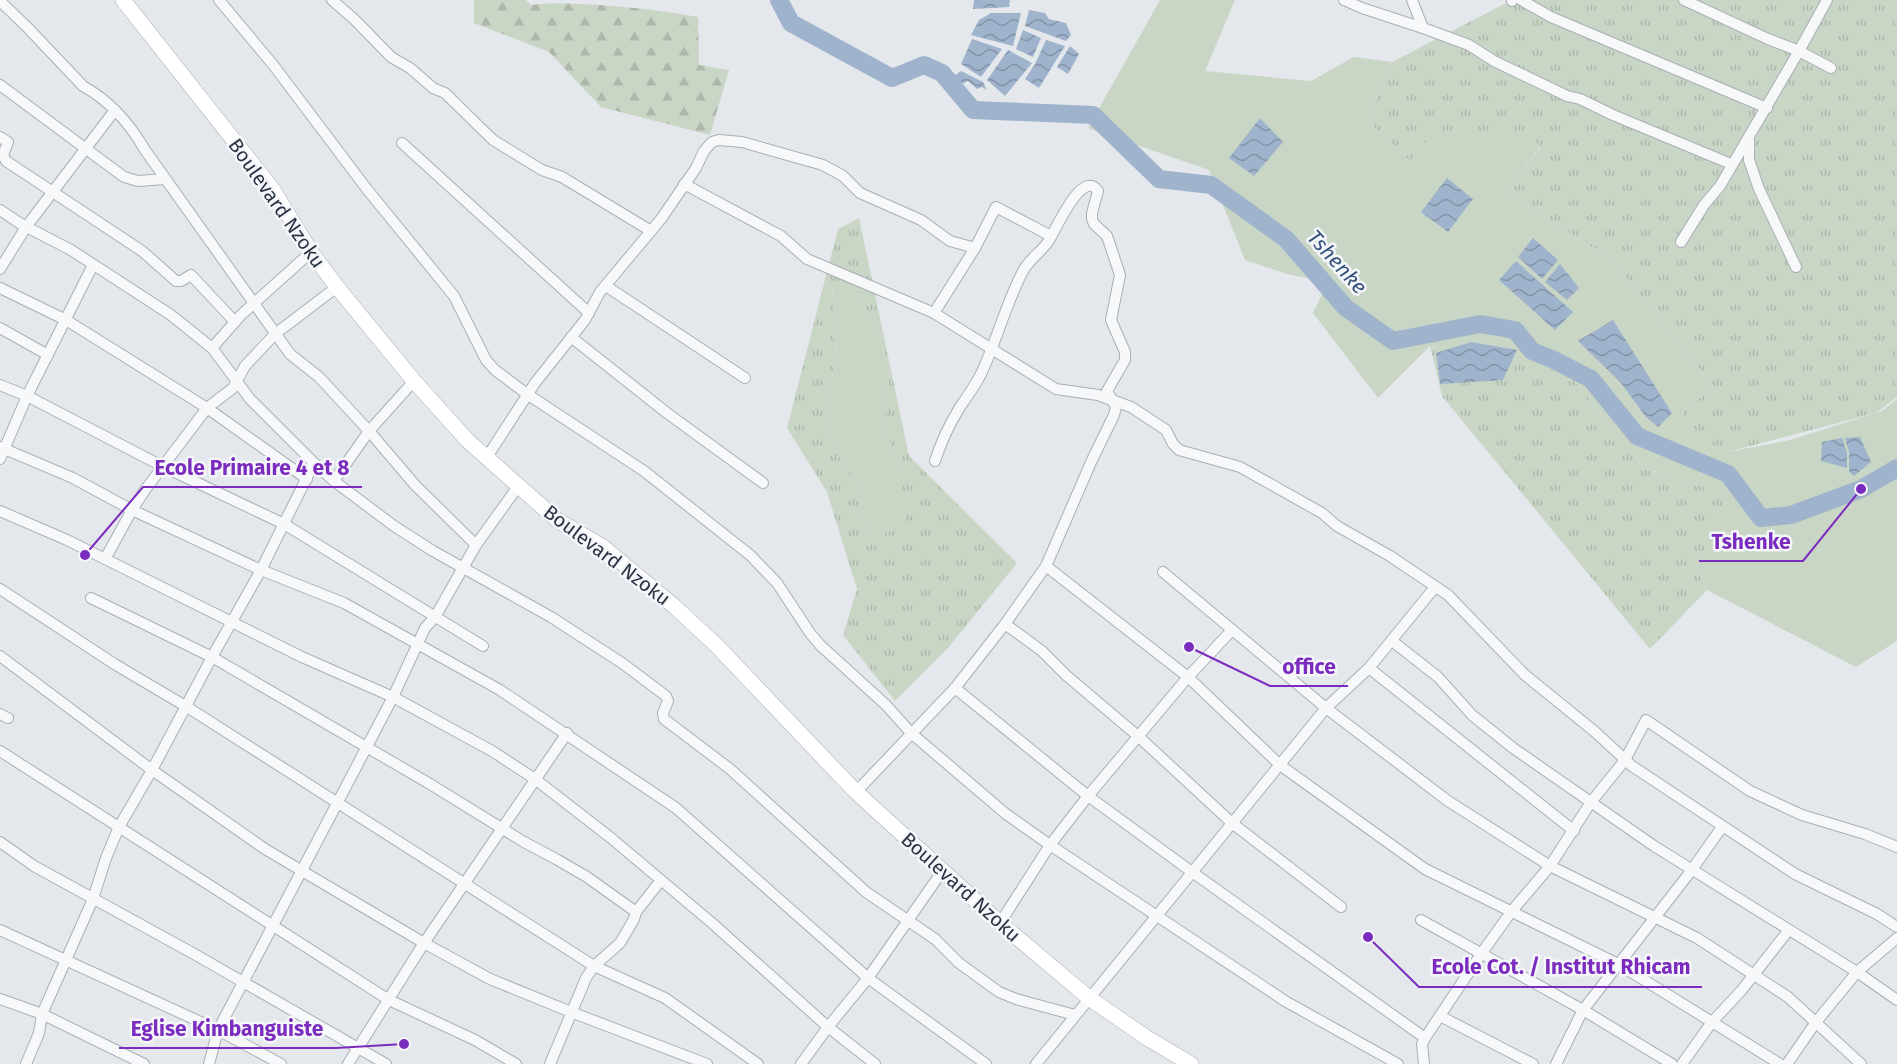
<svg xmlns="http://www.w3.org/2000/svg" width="1897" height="1064" viewBox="0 0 1897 1064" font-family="'Fira Sans',sans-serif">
<defs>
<pattern id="grass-tufts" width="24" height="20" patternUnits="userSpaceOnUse" patternTransform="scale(1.5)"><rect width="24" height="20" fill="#c9d6c5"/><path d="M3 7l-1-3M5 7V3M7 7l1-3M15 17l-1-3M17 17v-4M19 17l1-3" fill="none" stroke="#adb8ab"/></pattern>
<pattern id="forest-firs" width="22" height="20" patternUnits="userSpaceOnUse" patternTransform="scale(1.5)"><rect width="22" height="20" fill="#c9d6c5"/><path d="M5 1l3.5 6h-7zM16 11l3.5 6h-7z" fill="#adb8ab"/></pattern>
<pattern id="water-waves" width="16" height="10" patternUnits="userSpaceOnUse" patternTransform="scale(1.5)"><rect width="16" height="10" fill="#9fb4cc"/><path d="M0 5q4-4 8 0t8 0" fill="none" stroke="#8293a7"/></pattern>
</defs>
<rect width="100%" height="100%" fill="#e4e7ec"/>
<g fill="url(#grass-tufts)" fill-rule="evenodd">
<path d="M1512 0H1897V397L1876 413 1716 455 1682 413 1713 386 1612 260 1505 192 1541 147 1410 161 1367 121 1392 62Z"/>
<path d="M859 218 909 456 1017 563 948 648 895 701 843 635 857 589 827 492 787 428 838 229ZM847 277 857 291 877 329 890 368 884 427 901 471 867 537 858 485 833 447 826 405 836 358 832 286Z"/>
<path d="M1430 346 1557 359 1644 468 1736 497 1696 568 1707 590 1650 649 1442 396Z"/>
</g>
<path fill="url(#forest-firs)" d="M474 0H526L531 5C571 0 655 9 698 17L699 65 729 70 710 135 601 107 549 52 474 23Z"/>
<g fill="#c9d6c5">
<path d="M1160 0H1235L1205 71 1311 81 1354 57 1392 62 1367 121 1410 161 1429 138 1523 133 1541 146 1505 192 1612 260 1713 386 1682 413 1716 454 1790 440 1882 411 1897 399V641L1856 667 1707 590 1696 568 1735 497 1644 468 1557 359 1430 346 1378 398 1313 313 1328 282 1287 274 1245 260 1209 170 1088 128Z"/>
<path d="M847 277 857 291 877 329 890 368 884 427 901 471 907 527 867 538 858 485 833 447 826 405 836 358 832 285Z"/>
</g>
<g fill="url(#water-waves)">
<path d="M974 0H1010L1009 7 973 9Z"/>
<path d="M1029 10 1045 13 1049 19 1066 23 1071 35 1066 41 1025 26Z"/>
<path d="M991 13H1021L1013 46 971 35 979 20Z"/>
<path d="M1023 30 1041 38 1033 57 1016 49Z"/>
<path d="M972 39 1002 49 981 77 961 64Z"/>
<path d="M1046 40 1065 46 1039 88 1025 79 1035 64Z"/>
<path d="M1070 46 1079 54 1068 74 1057 67Z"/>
<path d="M1008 50 1032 63 1005 96 987 80Z"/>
<path d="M961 71 983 82 987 90 982 87 977 89 968 81 960 85 954 76Z"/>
<path d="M1260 118 1283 142 1254 176 1229 158Z"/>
<path d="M1447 178 1473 199 1448 232 1421 212Z"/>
<path d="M1533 238 1558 260 1542 279 1518 257Z"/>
<path d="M1516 261 1573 312 1555 330 1499 280Z"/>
<path d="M1560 264 1579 288 1567 300 1545 282Z"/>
<path d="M1613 320 1672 413 1658 427 1646 417 1621 383 1578 341Z"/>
<path d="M1471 342 1517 350 1503 380 1440 384 1436 353Z"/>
<path d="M1860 437 1871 462 1854 476 1849 471V452L1845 438Z"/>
<path d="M1842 438 1847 453V468L1821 461 1822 442Z"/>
</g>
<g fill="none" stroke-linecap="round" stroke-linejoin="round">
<path stroke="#9fb4cc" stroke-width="18" d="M779 0 791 23 892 78 924 65 942 73 973 110 1093 115 1159 179 1211 185 1286 239 1346 308 1393 341 1480 324 1515 330 1532 351 1552 359 1591 379 1637 436 1728 474 1761 518 1791 515 1861 489 1897 468"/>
<g stroke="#a9aeb7" stroke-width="12">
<g id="street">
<path d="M219 0 274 66 366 188 454 296 486 360 495 370 527 394 644 471 750 555 777 583 810 633 820 645 886 705 911 733 1006 814 1050 845 1285 1001 1398 1064"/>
<path d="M332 0 355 20 391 57 410 68 433 88 445 93 493 140 542 170 562 177 651 231"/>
<path d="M1344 0 1362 8 1423 28 1469 45 1494 61 1567 96 1580 99 1613 115 1731 164"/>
<path d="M1412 0 1423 28"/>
<path d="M1521 0 1551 17 1767 108"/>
<path d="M1684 0 1768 39 1799 51 1831 68"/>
<path d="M0 1 27 27 83 86C110 101 130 124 145 150L290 354 319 377 369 431 415 485 476 545"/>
<path d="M1512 1V0"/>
<path d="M0 85 124 177 138 181 165 179"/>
<path d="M0 137 8 142 3 155 6 161 142 251 176 281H181L191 275 235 322"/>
<path d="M1749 139V160L1759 189 1796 267"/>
<path d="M402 143 589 313"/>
<path d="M684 184 781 236 807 259 934 313 1056 389 1098 395 1131 407 1166 430 1173 444 1179 450 1240 467 1322 513 1337 526 1390 556 1448 595 1525 675 1594 731 1632 766 1795 874 1877 914 1897 927"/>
<path d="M0 210 21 224 71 250 171 315 212 348 250 399 314 463 334 481 394 526 433 551 551 617 622 663 666 696 668 701 663 713 664 719 730 769 866 892 935 939 959 963 999 992 1016 999 1075 1015"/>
<path d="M1681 242 1704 205 1720 186 1799 51 1827 0"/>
<path d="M0 269 26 227 115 110"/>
<path d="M606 286 745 378"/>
<path d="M0 288 66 320 207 408 307 479"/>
<path d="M934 313 975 248 996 207 1051 236"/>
<path d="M0 328 48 355"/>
<path d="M571 337 667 413 763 483"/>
<path d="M212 348 241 315 311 252"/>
<path d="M0 385 27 396 162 466 284 524 483 646"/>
<path d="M0 447 73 478 132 510 261 570 344 603 500 690 676 808 868 978 986 1064"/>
<path d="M487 457 535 383 585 320 600 292 661 219 696 168 704 151 712 142 719 140 742 142 823 165 843 176 860 193 921 220 950 241 975 248"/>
<path d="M0 459 27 396 93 265"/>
<path d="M334 481 369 431 414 381"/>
<path d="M0 511 67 540 302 657 393 697 492 751 535 779 611 838 712 923 828 1027 875 1064"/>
<path d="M105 559 132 510 145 490 207 408 233 388 245 366 275 334 337 287"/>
<path d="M1046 566 1188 677 1280 765 1425 869 1618 964 1780 1064"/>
<path d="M1163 572 1326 708 1448 801 1550 866 1697 938 1788 997 1861 1064"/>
<path d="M0 589 116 665 187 707 594 966 665 998 758 1064"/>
<path d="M91 598 212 657 430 784 524 842 556 859 587 877 636 912"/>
<path d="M1005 624 1042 651 1067 676 1139 737 1232 823 1341 907"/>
<path d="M1392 641 1438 677 1472 715 1513 748 1654 846 1857 972 1897 1000"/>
<path d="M0 656 152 770 265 849 424 943 490 979 571 1012 707 1064"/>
<path d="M1369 668 1574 831"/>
<path d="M955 688 1088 796 1192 872 1425 1038"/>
<path d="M0 714 8 718"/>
<path d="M0 751 389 1000 475 1040 516 1064"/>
<path d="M856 792 955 688 1005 624 1046 566 1092 460 1114 415 1116 407 1107 391 1125 360V352L1111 320 1120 275 1107 236 1094 224 1092 219V213L1098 191C1082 167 1055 232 1048 242 1040 253 1028 260 1022 273 1005 306 996 343 980 376 974 387 967 397 960 407 949 425 941 442 935 461"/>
<path d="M0 842 34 866 196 955 386 1064"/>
<path d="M1421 920 1583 1010 1672 1064"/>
<path d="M1000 923 1050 845 1088 796 1188 677 1232 630"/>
<path d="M0 930 218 1030 281 1064"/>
<path d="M0 999 42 1014 144 1064"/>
<path d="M1440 1016 1533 1064"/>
<path d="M26 1064 39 1033 42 1014 93 899 106 858 119 827 152 770 212 657 261 570 314 463"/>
<path d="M209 1064 218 1030 393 697 425 628 435 617 476 545 519 485"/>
<path d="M348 1064 424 943 567 733"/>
<path d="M550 1064 586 978 594 966 620 943 634 919 636 912 661 880"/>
<path d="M801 1064 828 1027 868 978 943 870"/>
<path d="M1036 1064 1326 708 1369 668 1435 587"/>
<path d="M1424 1064 1422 1044 1425 1038 1481 954 1511 912 1550 866 1591 802 1625 760 1646 720 1750 791 1802 815 1865 834 1897 847"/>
<path d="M1556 1064 1583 1010 1691 871 1722 827"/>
<path d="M1682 1064 1712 1022 1741 991 1788 931"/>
<path d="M1787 1064 1816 1022 1857 972 1897 938"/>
</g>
</g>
<g stroke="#a9aeb7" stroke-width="16">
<path id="secondary" d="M123 0 273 190 311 252 337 287 414 381 468 441 557 520 603 547 675 607 716 645 856 792 1000 923 1089 998 1147 1038 1191 1064"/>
</g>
<use href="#street" stroke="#f7f8fa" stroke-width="10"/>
<use href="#secondary" stroke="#fff" stroke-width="15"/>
</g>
<g text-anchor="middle" stroke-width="5" stroke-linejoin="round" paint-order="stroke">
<g font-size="20" fill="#2b3445" stroke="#f4f6f9">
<text transform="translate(277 203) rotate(55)" y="7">Boulevard Nzoku</text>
<text transform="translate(607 555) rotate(37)" y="7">Boulevard Nzoku</text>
<text transform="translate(961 887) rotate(42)" y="7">Boulevard Nzoku</text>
</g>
<g font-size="21" font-style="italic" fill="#34527a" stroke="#f4f6f9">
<text transform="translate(1337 262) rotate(48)" y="7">Tshenke</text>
</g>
</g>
<path fill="none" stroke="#7b2cbf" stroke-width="2" d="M85 555L143 487H362M1861 489L1803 561H1699M1189 647L1270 686H1348M1368 937L1419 987H1702M404 1044L336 1048H119"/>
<g fill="#7b2cbf" stroke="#f4f6f9" stroke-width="2">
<circle cx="85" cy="555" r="6"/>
<circle cx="1861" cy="489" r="6"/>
<circle cx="1189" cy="647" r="6"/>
<circle cx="1368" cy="937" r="6"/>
<circle cx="404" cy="1044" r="6"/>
</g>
<g font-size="21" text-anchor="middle" font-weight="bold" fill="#7b2cbf" stroke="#f4f6f9" stroke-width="5" stroke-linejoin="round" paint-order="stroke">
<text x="252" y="475">Ecole Primaire 4 et 8</text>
<text x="1751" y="549">Tshenke</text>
<text x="1309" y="674">office</text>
<text x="1561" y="974">Ecole Cot. / Institut Rhicam</text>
<text x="227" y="1036">Eglise Kimbanguiste</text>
</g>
</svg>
